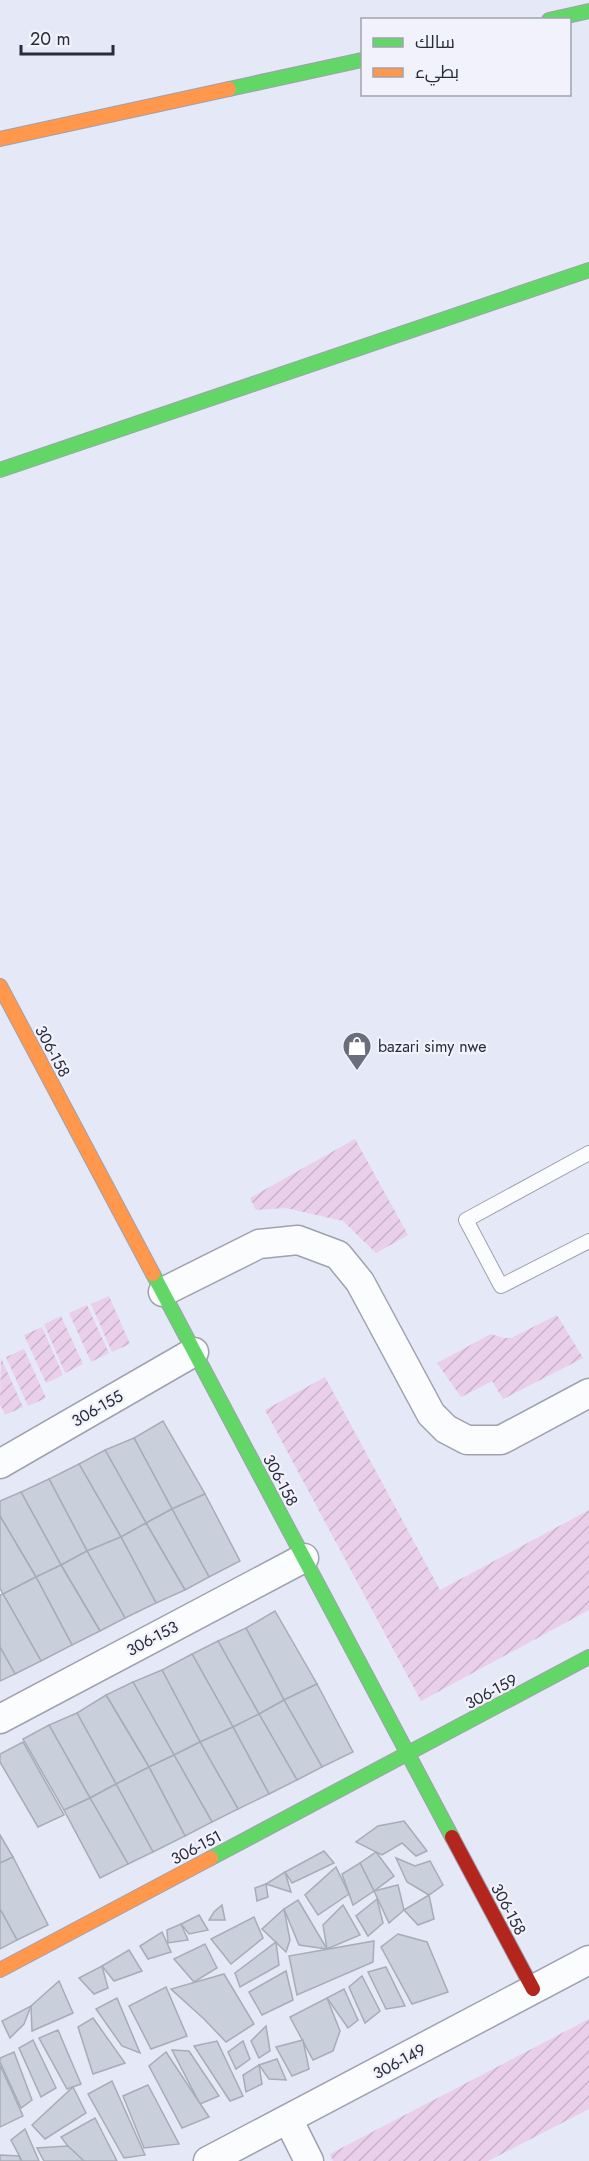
<svg xmlns="http://www.w3.org/2000/svg" width="589" height="2161" viewBox="0 0 589 2161" font-family="Jost,Cairo,sans-serif">
<defs>
<pattern id="garden-furrows" width="10" height="10" patternUnits="userSpaceOnUse" patternTransform="scale(1.5)"><rect width="10" height="10" fill="#e9cfe9"/><path d="M-1 1l2-2M0 10L10 0M9 11l2-2" fill="none" stroke="#c8b2c9"/></pattern>
</defs>
<rect width="100%" height="100%" fill="#e5e8f6"/>
<g fill="url(#garden-furrows)">
<path d="M355 1139 408 1235 376 1253 343 1221 286 1208 256 1210 250 1198Z"/>
<path d="M109 1296 130 1344 112 1352 91 1304Z"/>
<path d="M87 1305 109 1353 91 1362 69 1313Z"/>
<path d="M557 1315 583 1358 503 1399 492 1381 461 1397 437 1363 491 1334 503 1338H511Z"/>
<path d="M61 1316 83 1364 65 1373 44 1324Z"/>
<path d="M42 1327 63 1375 46 1383 24 1335Z"/>
<path d="M24 1349 46 1398 28 1406 6 1357Z"/>
<path d="M1 1358 23 1407 5 1415 0 1404Z"/>
<path d="M325 1377 440 1590 589 1510V1610L421 1701 265 1410Z"/>
<path d="M589 2019V2109L488 2161H333L330 2154Z"/>
</g>
<g fill="#c9d0dc" stroke="#a6acb8" stroke-width="1.5">
<path d="M163 1421 205 1494 172 1509 134 1438Z"/>
<path d="M134 1438 172 1509 146 1523 105 1450Z"/>
<path d="M105 1450 146 1523 121 1537 79 1464Z"/>
<path d="M79 1464 121 1537 87 1551 49 1479Z"/>
<path d="M49 1479 87 1551 61 1565 21 1492Z"/>
<path d="M21 1492 61 1565 36 1577 0 1516V1501Z"/>
<path d="M205 1494 240 1561 209 1577 172 1509Z"/>
<path d="M172 1509 209 1577 185 1590 146 1523Z"/>
<path d="M0 1516 36 1577 3 1594 0 1588Z"/>
<path d="M146 1523 185 1590 156 1603 121 1537Z"/>
<path d="M121 1537 156 1603 125 1618 87 1551Z"/>
<path d="M87 1551 125 1618 100 1631 61 1565Z"/>
<path d="M61 1565 100 1631 72 1645 36 1577Z"/>
<path d="M36 1577 72 1645 41 1661 3 1594Z"/>
<path d="M3 1594 41 1661 15 1674 0 1647V1595Z"/>
<path d="M275 1611 317 1684 284 1700 246 1628Z"/>
<path d="M246 1628 284 1700 259 1714 218 1641Z"/>
<path d="M218 1641 259 1714 233 1727 192 1654Z"/>
<path d="M0 1647 15 1674 0 1681Z"/>
<path d="M192 1654 233 1727 200 1742 162 1670Z"/>
<path d="M162 1670 200 1742 174 1755 133 1682Z"/>
<path d="M133 1682 174 1755 149 1767 106 1695Z"/>
<path d="M317 1684 353 1752 322 1767 284 1700Z"/>
<path d="M106 1695 149 1767 116 1784 77 1713Z"/>
<path d="M284 1700 322 1767 297 1780 259 1714Z"/>
<path d="M77 1713 116 1784 90 1798 49 1725Z"/>
<path d="M259 1714 297 1780 269 1794 233 1727Z"/>
<path d="M49 1725 90 1798 64 1810 23 1739Z"/>
<path d="M233 1727 269 1794 238 1809 200 1742Z"/>
<path d="M23 1742 64 1815 38 1827 0 1762V1754Z"/>
<path d="M200 1742 238 1809 212 1822 174 1755Z"/>
<path d="M174 1755 212 1822 185 1836 149 1767Z"/>
<path d="M149 1767 185 1836 153 1852 116 1784Z"/>
<path d="M116 1784 153 1852 128 1864 90 1798Z"/>
<path d="M90 1798 128 1864 100 1878 64 1810Z"/>
<path d="M404 1821 427 1851 416 1856 402 1843 382 1855 356 1842 378 1826Z"/>
<path d="M0 1835 13 1857 0 1863Z"/>
<path d="M324 1851 334 1863 292 1883 285 1872Z"/>
<path d="M376 1852 394 1876 374 1891 360 1863Z"/>
<path d="M13 1857 48 1925 17 1940 0 1909V1863Z"/>
<path d="M396 1858 415 1866 430 1861 443 1885 429 1895 407 1882Z"/>
<path d="M360 1863 374 1891 353 1905 342 1874Z"/>
<path d="M336 1867 349 1894 318 1915 305 1895Z"/>
<path d="M285 1872 291 1892 266 1884Z"/>
<path d="M266 1884 268 1897 257 1901 255 1888Z"/>
<path d="M398 1885 404 1910 389 1923 374 1891Z"/>
<path d="M429 1895 434 1919 418 1925 404 1910Z"/>
<path d="M377 1899 383 1923 368 1936 356 1916Z"/>
<path d="M298 1900 327 1949 299 1945 284 1909Z"/>
<path d="M222 1905 225 1920H209L214 1912Z"/>
<path d="M343 1905 360 1935 327 1949 323 1925Z"/>
<path d="M0 1909 17 1940 0 1949Z"/>
<path d="M284 1909 290 1940 286 1952 262 1929Z"/>
<path d="M199 1915 208 1930 189 1934 181 1924Z"/>
<path d="M254 1917 263 1938 231 1964 211 1939Z"/>
<path d="M181 1924 188 1940 168 1943 167 1930Z"/>
<path d="M162 1932 171 1952 148 1959 140 1946Z"/>
<path d="M398 1934 427 1942 448 1992 412 2004 381 1947Z"/>
<path d="M374 1941 373 1962 297 1995 289 1956Z"/>
<path d="M276 1942 279 1965 240 1987 235 1973Z"/>
<path d="M205 1944 217 1968 194 1982 174 1959Z"/>
<path d="M129 1950 142 1971 114 1981 102 1966Z"/>
<path d="M102 1966 108 1988 94 1994 79 1978Z"/>
<path d="M386 1967 405 2006 386 2009 368 1972Z"/>
<path d="M286 1971 293 2000 262 2015 249 1992Z"/>
<path d="M224 1974 254 2024 226 2042 204 2019 171 1989Z"/>
<path d="M362 1976 380 2011 365 2023 349 1987Z"/>
<path d="M59 1981 73 2013 32 2031 31 2006Z"/>
<path d="M166 1987 187 2036 151 2049 129 2006Z"/>
<path d="M344 1989 358 2020 348 2028 327 1998Z"/>
<path d="M117 1998 140 2053 122 2046 96 2009Z"/>
<path d="M327 1998 340 2031 333 2051 313 2060 290 2017Z"/>
<path d="M31 2006 24 2024 10 2038 2 2021Z"/>
<path d="M93 2018 125 2063 93 2074 78 2027Z"/>
<path d="M266 2026 270 2051 259 2058 251 2041Z"/>
<path d="M58 2030 81 2084 67 2089 39 2038Z"/>
<path d="M33 2040 56 2088 41 2097 19 2048Z"/>
<path d="M303 2040 309 2069 292 2076 276 2047Z"/>
<path d="M217 2041 243 2096 230 2101 194 2046Z"/>
<path d="M243 2041 250 2059 236 2069 228 2052Z"/>
<path d="M172 2050 189 2051 219 2096 200 2104Z"/>
<path d="M14 2052 32 2100 21 2108 0 2062V2058Z"/>
<path d="M166 2052 209 2117 182 2128 149 2066Z"/>
<path d="M277 2059 286 2080 269 2079 259 2065Z"/>
<path d="M0 2065 23 2116 0 2127Z"/>
<path d="M259 2065 262 2084 246 2092 243 2075Z"/>
<path d="M112 2081 145 2155 124 2158 88 2094Z"/>
<path d="M148 2085 179 2144 144 2148 123 2096Z"/>
<path d="M73 2087 86 2113 45 2139 32 2125Z"/>
<path d="M95 2118 117 2161H79L61 2137Z"/>
<path d="M25 2129 39 2161H22L11 2140Z"/>
<path d="M68 2146 84 2161H44L37 2148Z"/>
<path d="M0 2155 19 2156 21 2161H0Z"/>
</g>
<g fill="none" stroke-linecap="round" stroke-linejoin="round">
<g stroke="#9fa1ae" stroke-width="16">
<path id="lane" d="M589 1153 466 1220 501 1286 589 1241"/>
</g>
<g stroke="#9fa1ae" stroke-width="31">
<g id="street">
<path d="M163 1292 259 1244 298 1240 338 1255 360 1282 431 1414 446 1429 467 1440H501L589 1393"/>
<path d="M0 1464 194 1352"/>
<path d="M0 1719 304 1558"/>
<path d="M288 2119 309 2161"/>
<path d="M208 2161 589 1960"/>
</g>
</g>
<g stroke="#9fa1ae" stroke-width="16">
<g id="fast">
<path d="M549 20 589 11"/>
<path d="M229 89 362 60"/>
<path d="M0 470 589 270"/>
<path d="M153 1274 452 1837"/>
<path d="M211 1858 589 1657"/>
</g>
</g>
<g stroke="#9fa1ae" stroke-width="16">
<g id="slow">
<path d="M0 139 229 89"/>
<path d="M0 986 153 1274"/>
<path d="M0 1970 211 1858"/>
</g>
</g>
<g stroke="#9fa1ae" stroke-width="16">
<path id="jam" d="M452 1837 533 1989"/>
</g>
<use href="#lane" stroke="#fbfcfe" stroke-width="14"/>
<use href="#street" stroke="#fbfcfe" stroke-width="28"/>
<use href="#fast" stroke="#63d668" stroke-width="14"/>
<use href="#slow" stroke="#ff974d" stroke-width="14"/>
<use href="#jam" stroke="#b3261e" stroke-width="14"/>
</g>
<defs>
<g id="shop-pin" transform="scale(1.5)"><path d="M0 17L-7.5 6A9.5 9.5 0 1 1 7.5 6Z" fill="#6a6d7c" stroke="#f1f2fb"/><path d="M-5-2.5h2.3a2.7 3.5 0 0 1 5.4 0H5L5.5 6h-11ZM-1.5-2.5h3a1.5 2.3 0 0 0-3 0Z" fill="#fff"/></g>
</defs>
<g fill-rule="evenodd">
<use href="#shop-pin" x="357" y="1046"/>
</g>
<g text-anchor="middle" stroke-width="4.5" stroke-linejoin="round" paint-order="stroke">
<g font-size="16" fill="#282b3a" stroke="#f1f2fb" text-anchor="start">
<text x="378" y="1052">bazari simy nwe</text>
</g>
<g font-size="16" fill="#282b3a" stroke="#f1f2fb">
<text transform="translate(53 1051) rotate(62)" y="6">306-158</text>
<text transform="translate(97 1408) rotate(-30)" y="6">306-155</text>
<text transform="translate(281 1480) rotate(62)" y="6">306-158</text>
<text transform="translate(152 1638) rotate(-28)" y="6">306-153</text>
<text transform="translate(491 1691) rotate(-28)" y="6">306-159</text>
<text transform="translate(196 1847) rotate(-28)" y="6">306-151</text>
<text transform="translate(509 1909) rotate(62)" y="6">306-158</text>
<text transform="translate(399 2061) rotate(-28)" y="6">306-149</text>
</g>
</g>
<rect x="361" y="18" width="210" height="78" fill="#f1f2fb" stroke="#a1a2ae" stroke-width="1.5"/>
<rect x="373" y="38" width="30" height="9" fill="#63d668" stroke="#a1a2ae" stroke-width="1.5"/>
<text x="415" y="48" font-size="18" fill="#282b3a">سالك</text>
<rect x="373" y="68" width="30" height="9" fill="#ff974d" stroke="#a1a2ae" stroke-width="1.5"/>
<text x="415" y="78" font-size="18" fill="#282b3a">بطيء</text>
<path d="M21 45v9h92v-9" fill="none" stroke="#282b3a" stroke-width="3"/>
<text x="30" y="45" font-size="18" fill="#282b3a" stroke="#f1f2fb" stroke-width="4.5" paint-order="stroke">20 m</text>
</svg>
